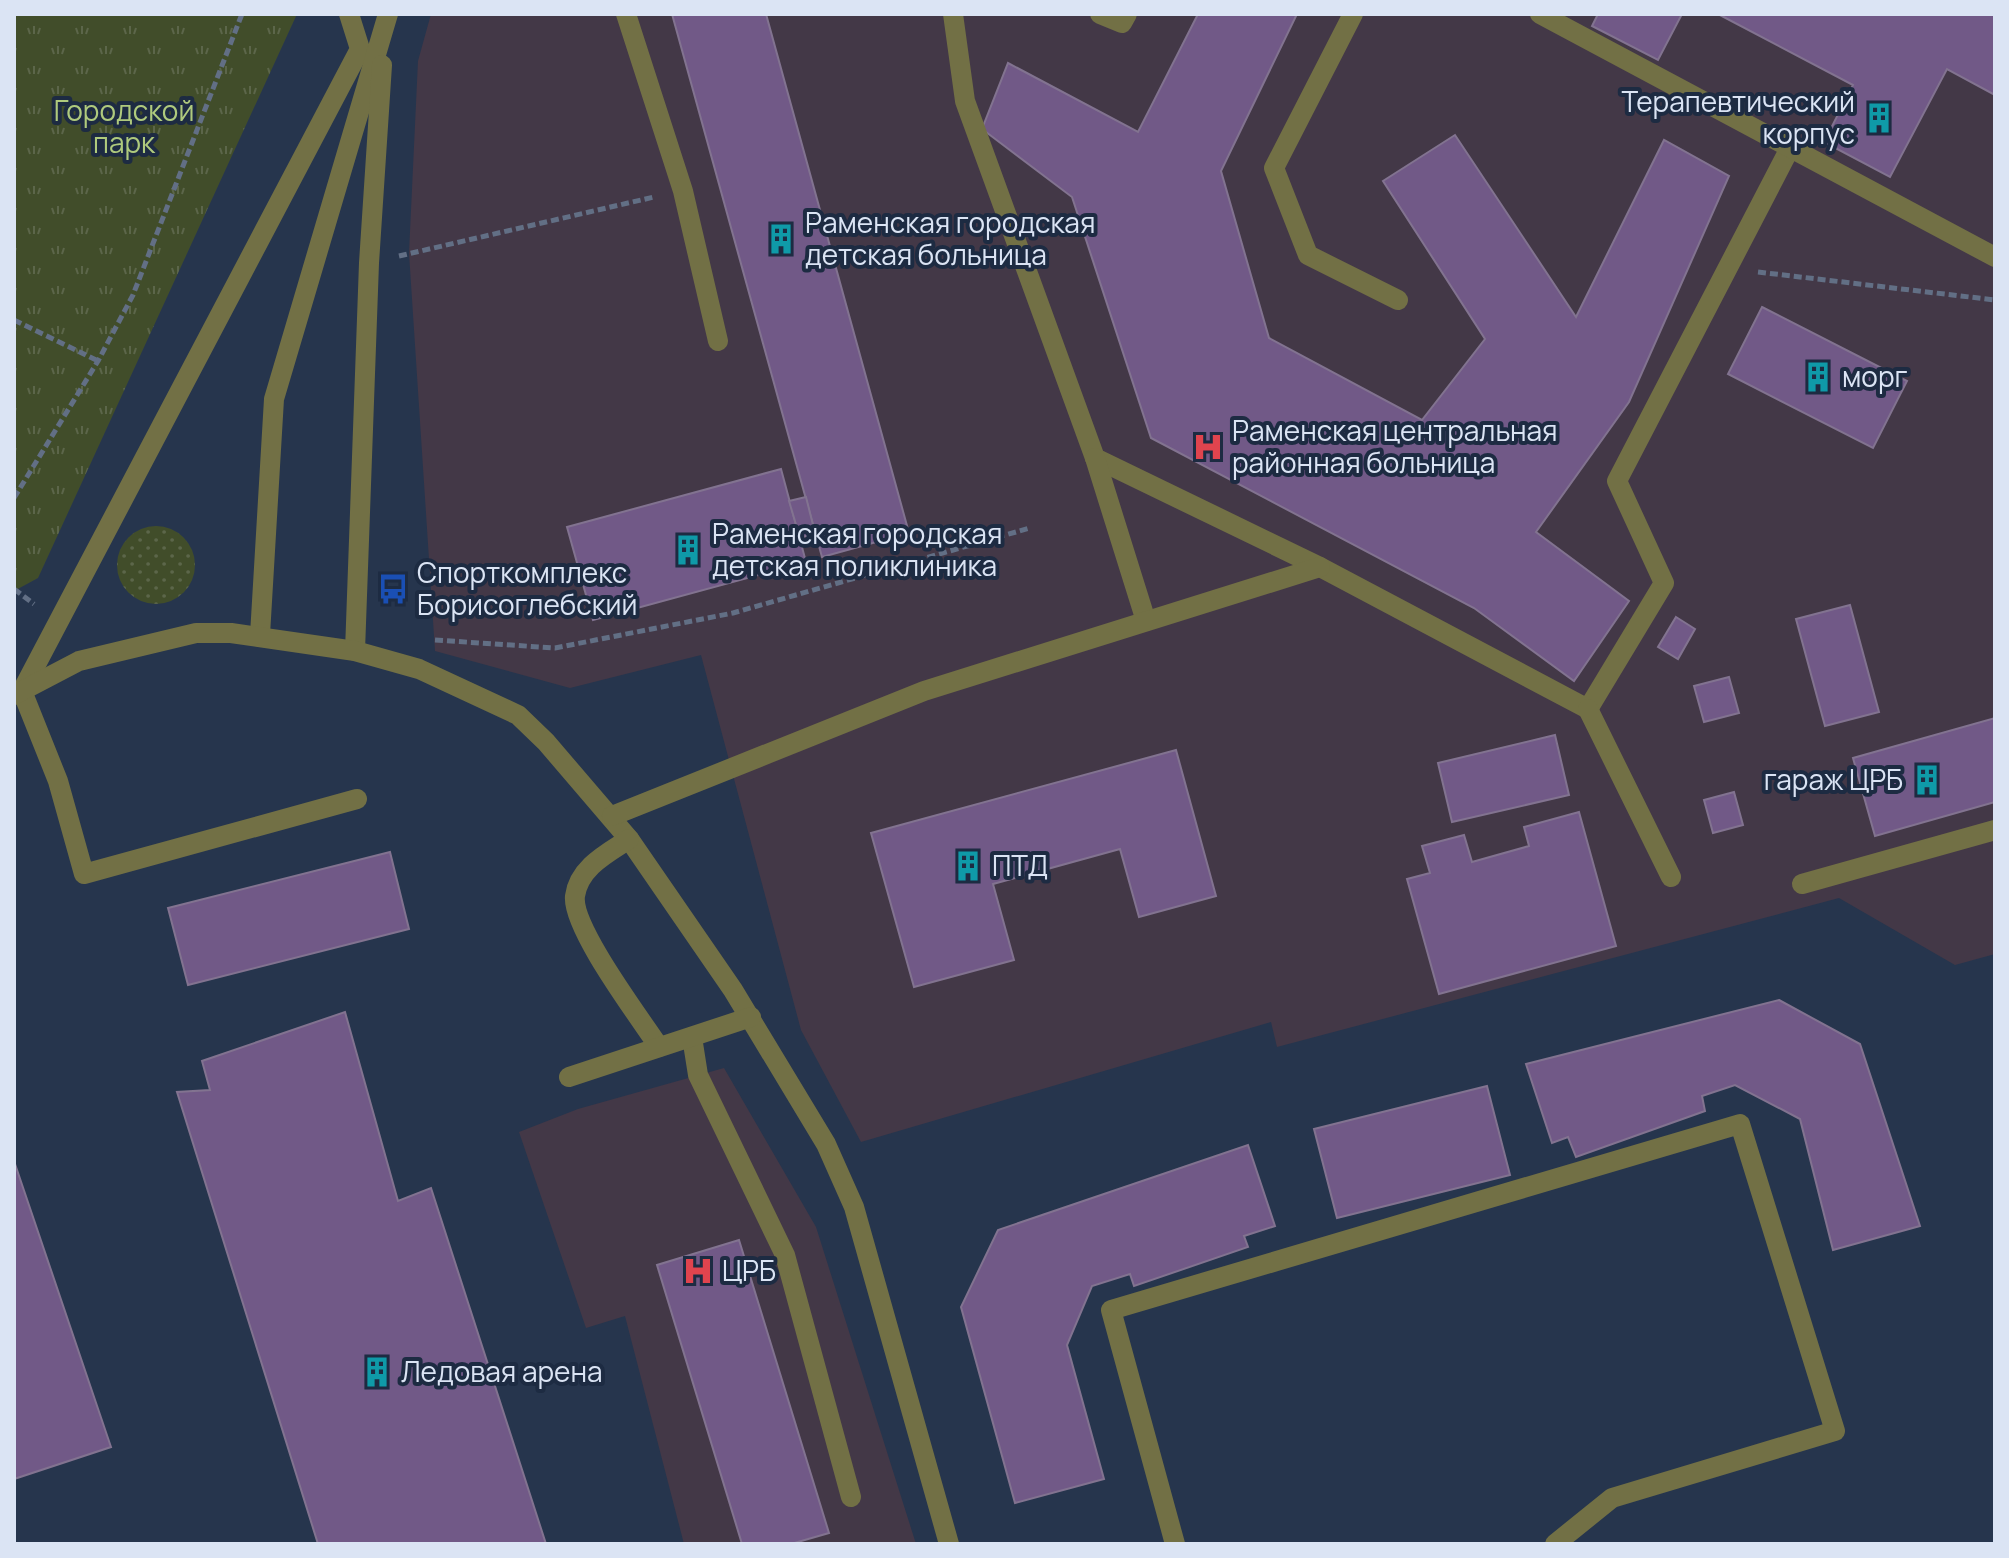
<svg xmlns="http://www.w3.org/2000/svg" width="2009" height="1558" viewBox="0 0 2009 1558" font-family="Manrope,sans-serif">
<defs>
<pattern id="grass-dots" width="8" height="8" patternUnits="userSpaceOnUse" patternTransform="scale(2)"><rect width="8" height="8" fill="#414d2a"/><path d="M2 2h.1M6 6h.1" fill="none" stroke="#5c664a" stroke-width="1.8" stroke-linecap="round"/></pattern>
<pattern id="park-tufts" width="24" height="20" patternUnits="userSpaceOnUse" patternTransform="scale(2)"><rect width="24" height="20" fill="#414d2a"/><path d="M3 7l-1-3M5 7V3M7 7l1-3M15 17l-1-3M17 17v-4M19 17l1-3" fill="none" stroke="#5c664a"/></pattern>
</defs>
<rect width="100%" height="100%" fill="#26354d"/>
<g fill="#433847">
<path d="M431 14H1995V954L1955 965 1839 898 1277 1047 1271 1022 861 1142 801 1030 701 655 570 688 435 651 409 253 418 61Z"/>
<path d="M724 1068 816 1227 916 1544H684L625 1316 586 1328 519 1132 578 1109Z"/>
</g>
<circle fill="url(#grass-dots)" cx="156" cy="565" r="39"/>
<path fill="url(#park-tufts)" d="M14 14H297L38 578 14 591Z"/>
<g fill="#715987" stroke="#827390" stroke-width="2">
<path d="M672 14H766L909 533 822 557Z"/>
<path d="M1198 14H1297L1221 171 1269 338 1422 420 1485 339 1383 181 1455 135 1576 317 1664 140 1729 176 1629 402 1536 532 1629 601 1574 681 1474 608 1151 438 1072 197 982 129 1008 63 1138 132Z"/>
<path d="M1598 14H1682L1658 60 1592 26Z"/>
<path d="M1718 14H1995V95L1947 69 1890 177 1824 142 1853 85Z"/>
<path d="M1762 307 1907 381 1873 448 1728 374Z"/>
<path d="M781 469 806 562 593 620 567 527Z"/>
<path d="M806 497 815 533 800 538 789 501Z"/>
<path d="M1850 605 1879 712 1825 726 1796 619Z"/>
<path d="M1676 617 1695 629 1678 659 1658 647Z"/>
<path d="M1729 677 1739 713 1704 722 1694 686Z"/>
<path d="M1995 718V802L1875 836 1853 758Z"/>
<path d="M1555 735 1569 795 1452 822 1438 763Z"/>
<path d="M1176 750 1216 896 1139 917 1120 849 993 884 1014 960 914 987 871 833Z"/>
<path d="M1734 792 1743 825 1713 833 1704 800Z"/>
<path d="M1579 812 1616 946 1439 994 1407 879 1430 873 1422 846 1464 835 1472 862 1529 846 1524 827Z"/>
<path d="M390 852 409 929 188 985 168 908Z"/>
<path d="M1779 1000 1860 1044 1920 1226 1833 1250 1800 1119 1735 1085 1702 1096 1705 1111 1576 1157 1568 1137 1552 1143 1526 1064Z"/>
<path d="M345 1012 398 1201 431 1188 546 1544H318L177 1092 210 1090 202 1061Z"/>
<path d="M1487 1086 1510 1175 1337 1218 1314 1129Z"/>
<path d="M1248 1145 1275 1226 1244 1236 1248 1247 1134 1286 1130 1274 1092 1286 1067 1345 1104 1479 1015 1503 961 1307 998 1230Z"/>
<path d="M14 1161 111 1447 14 1479Z"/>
<path d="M739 1240 829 1533 791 1544H742L657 1265Z"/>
</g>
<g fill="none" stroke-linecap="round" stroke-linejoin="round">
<g stroke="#626f85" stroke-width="5" stroke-dasharray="8 4" stroke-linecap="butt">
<path d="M399 256 654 197"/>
<path d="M1758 272 1995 300"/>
<path d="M14 320 98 361"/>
<path d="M14 498 98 361 133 295 242 14"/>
<path d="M14 589 34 604"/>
<path d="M435 640 555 648 733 613 1030 528"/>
</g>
<g stroke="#727045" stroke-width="20">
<path d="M349 14 360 49 22 691 58 781 84 874 357 799"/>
<path d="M626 14 683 191 718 341"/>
<path d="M953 14 965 101 1095 458 1320 567 1588 709 1664 583 1617 481 1790 148"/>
<path d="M1100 14 1122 23 1127 14"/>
<path d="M1353 14 1274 168 1308 255 1398 300"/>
<path d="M1540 14 1995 257"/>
<path d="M1095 458 1146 621"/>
<path d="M260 635 274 399 388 14"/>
<path d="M355 651 369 263 382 65"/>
<path d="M14 695 79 661 196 633H231L355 651 419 669 518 715 546 742 629 839 733 990 826 1144 854 1207 949 1544"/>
<path d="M1588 709 1671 877"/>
<path d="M612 816 924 691 1320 567"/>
<path d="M629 839C608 853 579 867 575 896 571 927 640 1018 659 1047"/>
<path d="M1802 884 1995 830"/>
<path d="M692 1037 698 1075 785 1255 851 1497"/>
<path d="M569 1077 751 1017"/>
<path d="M1175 1544 1111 1310 1740 1124 1835 1431 1612 1498 1555 1544"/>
</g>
</g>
<defs>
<g id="building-bare" transform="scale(2.4)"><path d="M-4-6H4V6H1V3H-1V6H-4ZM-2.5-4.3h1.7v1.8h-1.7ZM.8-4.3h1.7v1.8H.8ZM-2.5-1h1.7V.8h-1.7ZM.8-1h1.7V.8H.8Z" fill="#0f9aa8" stroke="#1d2b42" stroke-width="2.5" paint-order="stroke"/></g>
<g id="hospital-bare" transform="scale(2.4)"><path d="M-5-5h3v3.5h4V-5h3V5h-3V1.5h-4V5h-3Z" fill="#e0444e" stroke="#1d2b42" stroke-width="2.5" paint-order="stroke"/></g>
<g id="bus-bare" transform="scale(2.4)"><path d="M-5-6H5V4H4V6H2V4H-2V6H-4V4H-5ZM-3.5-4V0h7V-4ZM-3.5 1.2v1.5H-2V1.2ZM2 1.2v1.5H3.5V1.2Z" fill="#1a4fb4" stroke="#1d2b42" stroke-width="2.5" paint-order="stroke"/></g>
</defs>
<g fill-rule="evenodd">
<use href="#building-bare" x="1879" y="118"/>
<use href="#building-bare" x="781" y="239"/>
<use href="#building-bare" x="1818" y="377"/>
<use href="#hospital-bare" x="1208" y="447"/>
<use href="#building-bare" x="688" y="550"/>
<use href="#bus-bare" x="393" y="589"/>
<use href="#building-bare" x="1927" y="780"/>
<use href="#building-bare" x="968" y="866"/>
<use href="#hospital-bare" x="698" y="1271"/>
<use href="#building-bare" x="377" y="1372"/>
</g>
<g text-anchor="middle" stroke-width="8" stroke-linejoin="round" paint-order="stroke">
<g font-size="28" fill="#dbe4f4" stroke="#1d2b42" text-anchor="start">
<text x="1855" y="112" text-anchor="end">Терапевтический<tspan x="1855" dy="32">корпус</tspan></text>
<text x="805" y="233">Раменская городская<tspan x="805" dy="32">детская больница</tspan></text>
<text x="1842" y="387">морг</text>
<text x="1232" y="441">Раменская центральная<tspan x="1232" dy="32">районная больница</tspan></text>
<text x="712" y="544">Раменская городская<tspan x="712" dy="32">детская поликлиника</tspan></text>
<text x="417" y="583">Спорткомплекс<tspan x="417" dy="32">Борисоглебский</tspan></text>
<text x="1903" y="790" text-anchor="end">гараж ЦРБ</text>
<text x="992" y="876">ПТД</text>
<text x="722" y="1281">ЦРБ</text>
<text x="401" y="1382">Ледовая арена</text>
</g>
<g font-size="28" fill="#afca7d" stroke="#1d2b42">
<text x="124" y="121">Городской<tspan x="124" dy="32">парк</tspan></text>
</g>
</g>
<rect width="2009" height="1558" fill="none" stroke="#dbe4f4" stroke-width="32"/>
</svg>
